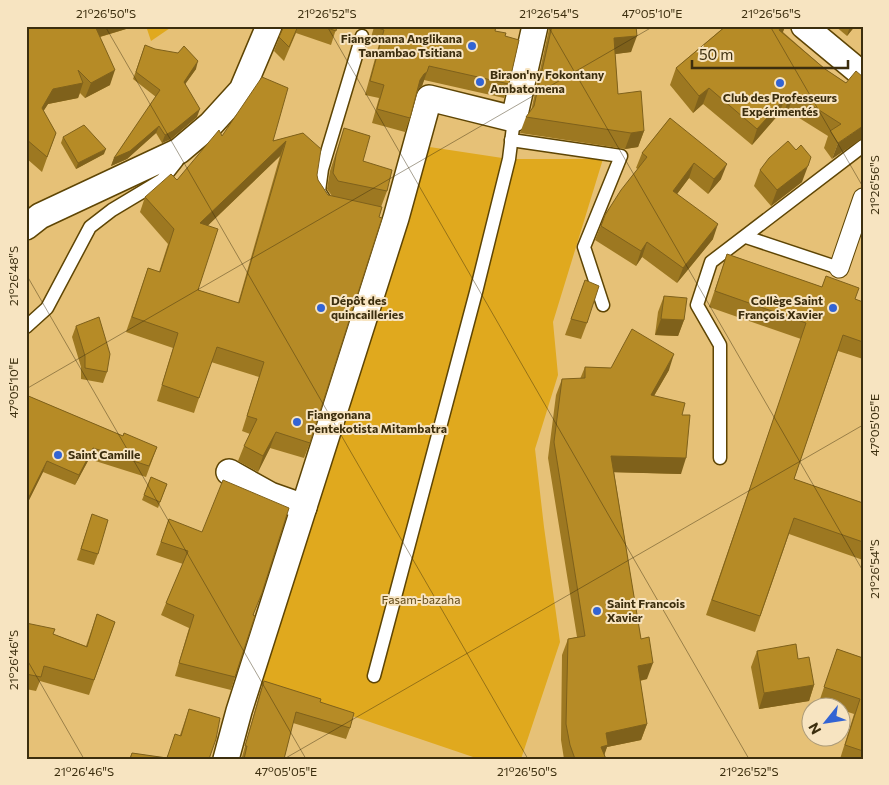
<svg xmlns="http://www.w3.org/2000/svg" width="889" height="785" viewBox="0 0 889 785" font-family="Commissioner,sans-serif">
<rect width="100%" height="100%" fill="#e6c177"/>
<g fill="#e0a91e">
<path d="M146 26H173L151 41Z"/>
<path d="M423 146 509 159H603L553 322 558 375 535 449 544 527 560 642 521 759H479L258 684Z"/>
</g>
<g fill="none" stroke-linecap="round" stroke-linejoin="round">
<g stroke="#5e4504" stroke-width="15">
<g id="service">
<path d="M511 140 621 156 584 247 603 305"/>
<path d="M324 199 319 191 322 169 362 36"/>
<path d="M746 237 839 268"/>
<path d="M26 327 47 308 90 227 112 210 162 180 177 161 178 154"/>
<path d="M720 458V345L697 305 711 262 863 146"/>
<path d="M374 676 476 292 509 159 514 119"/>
</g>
</g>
<g stroke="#5e4504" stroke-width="21">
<path id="pedestrian" d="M839 268 863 198"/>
</g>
<g stroke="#5e4504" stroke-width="28">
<g id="minor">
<path d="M804 26 863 75"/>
<path d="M26 227 40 216 179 151 211 124 242 90 269 26"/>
<path d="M229 472 270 495 304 507"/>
<path d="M226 759 239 711 396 218 429 98 514 119 535 26"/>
</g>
</g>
<use href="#service" stroke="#fff" stroke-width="12"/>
<use href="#pedestrian" stroke="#fff" stroke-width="19"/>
<use href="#minor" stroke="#fff" stroke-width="25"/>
</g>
<g fill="#9d7821" fill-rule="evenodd">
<path d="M26 26H136L100 37 110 85 85 98 80 93 78 98 48 104 43 111 56 133 42 172 26 158Z"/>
<path d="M282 26H337L331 45 296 33 284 61 274 51 282 30Z"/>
<path d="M371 26H496L495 31 505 36 509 84 504 98 424 80 422 86 419 88 418 90 410 118 405 132 372 123 379 98 365 95 379 44 370 41 374 27Z"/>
<path d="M549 26H636L631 52 615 54 618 94 644 131 638 147 625 149 520 133 526 117 531 111 549 29Z"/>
<path d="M721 26H785L783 32 825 69 846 83 863 77 832 159 824 148 828 136 788 111 782 118 779 114 752 145 703 104 693 113 670 85 676 68 723 28Z"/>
<path d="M835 26H855L847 36Z"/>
<path d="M145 45 196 69 185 84 197 117 171 139 162 143 156 133 127 159 111 166 114 158 156 97 133 79Z"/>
<path d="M670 118 721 179 708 194 689 178 677 194 713 239 677 283 642 257 636 266 595 240 605 215 638 169 636 168 642 153Z"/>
<path d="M344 128 363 161 387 191 381 207 310 443 304 458 270 448 258 472 238 461 244 446 250 434 242 431 259 377 211 362 194 413 157 401 173 348 126 332 148 268 159 272 168 244 140 212 145 197 177 180 222 136 273 141 303 133 318 180 328 195 332 196 327 189 330 171ZM280 156 238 303 198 290 208 225Z"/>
<path d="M63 137 104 154 76 169 61 143Z"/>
<path d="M796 150 802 182 771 206 754 186 760 170Z"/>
<path d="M727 254 822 287 826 276 855 299 863 302V359L838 351 794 479 863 503V560L789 534 755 632 706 615 801 339 709 307Z"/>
<path d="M585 280 587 323 581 339 565 335Z"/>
<path d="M664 296 684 320 678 336 655 335 658 312Z"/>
<path d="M76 326 107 372 103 383 81 379V367L72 337Z"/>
<path d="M585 367 669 370 654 396 682 415 681 474 614 472 647 679 640 681 647 724 641 740 607 747 604 754 606 759H564L561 740 562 655 568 639 577 637 548 458 556 395 562 379H580Z"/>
<path d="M26 395 123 436 157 447 146 477 89 459 75 485 43 472 26 506Z"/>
<path d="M151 477 167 484 158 508 142 500Z"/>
<path d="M92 514 98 554 94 565 77 560Z"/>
<path d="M169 519 254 615 235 677 231 690 175 676 189 628 161 615 166 603 183 564 156 555Z"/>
<path d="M97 614 115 622 89 695 40 681 36 691 26 689V623L53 634 86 646Z"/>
<path d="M837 649 863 658V759H840L854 714 842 710V708H834L819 702Z"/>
<path d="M757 651 798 659 814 685 809 701 759 709 751 667Z"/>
<path d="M264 681 320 702 350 728 346 739 293 723 284 759H243V757H242L260 692Z"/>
<path d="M189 709 209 759H129L132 753 166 758 180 735Z"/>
</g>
<g fill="#7f611b">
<path d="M95 26H136L89 40Z"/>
<path d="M782 26H785L781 37 779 30Z"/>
<path d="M850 26H855L847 36Z"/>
<path d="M637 36 631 52 608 55 614 38Z"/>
<path d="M198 61 196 69 181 90 184 82Z"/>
<path d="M115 70 110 85 85 98 91 83Z"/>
<path d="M427 72 422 86 419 88 415 94 420 80 424 74Z"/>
<path d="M83 83 78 98 48 104 36 123 42 108 53 89Z"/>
<path d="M709 88 703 104 693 113 699 96Z"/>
<path d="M794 94 788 111 782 118 788 101Z"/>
<path d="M785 98 779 114 752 145 757 129Z"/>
<path d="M200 109 197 117 171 139 162 143 165 135Z"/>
<path d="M159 126 156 133 127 159 111 166 114 158Z"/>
<path d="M863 126V138L832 159 838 143Z"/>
<path d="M644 131 638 147 625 149 631 133Z"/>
<path d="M286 141 280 156 195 238 200 223Z"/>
<path d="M106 149 104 154 76 169 78 163Z"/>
<path d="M694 163 689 178 668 206 673 191Z"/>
<path d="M727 164 721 179 708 194 714 179Z"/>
<path d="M808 166 802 182 771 206 777 190Z"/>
<path d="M718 224 713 239 677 283 683 268Z"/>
<path d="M647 242 642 257 636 266 641 251Z"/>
<path d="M661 319 684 320 678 336 655 335Z"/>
<path d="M674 354 669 370 645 411 651 395Z"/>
<path d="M276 432 270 448 258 472 263 456Z"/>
<path d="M93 448 89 459 75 485 79 475Z"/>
<path d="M611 456 686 458 681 474 605 472Z"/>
<path d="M47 461 43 472 26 506V503Z"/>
<path d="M653 663 647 679 632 682 638 666Z"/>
<path d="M814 685 809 701 759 709 764 693Z"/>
<path d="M647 724 641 740 607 747 603 759H597L606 733Z"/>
</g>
<g fill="#b68b26" stroke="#7f611b" fill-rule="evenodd">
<path d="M26 26H95L115 70 91 83 78 70 83 83 53 89 42 108 56 133 47 157 26 139Z"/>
<path d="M284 26H298L289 47 279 37Z"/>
<path d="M322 26H337L336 31Z"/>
<path d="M375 26H496L495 31 506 33 505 36 519 40 509 84 429 66 427 72 424 74 420 80 410 118 377 109 384 85 370 81 384 30 375 27Z"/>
<path d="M552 26H636L637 36 614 38 618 94 641 91 644 131 631 133 526 117 534 106Z"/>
<path d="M726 26H782L779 30 825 69 846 83 856 71 863 77V126L838 143 830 131 841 124 794 94 788 101 785 98 757 129 709 88 699 96 676 68Z"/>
<path d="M145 45 155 49 178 53 184 46 198 61 184 82 200 109 173 131 165 135 159 126 130 151 114 158 160 90 136 72Z"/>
<path d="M262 77 288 88 273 141 303 133 321 149 317 175 318 180 328 195 382 207 379 217 382 218 310 443 276 432 263 456 244 446 257 419 247 416 264 362 217 347 199 398 162 385 178 333 132 317 148 268 160 272 174 229 145 197 171 174 177 180 219 130 222 136ZM286 141 239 303 198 290 218 229 200 223Z"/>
<path d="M670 118 727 164 714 179 694 163 673 191 718 224 683 268 647 242 641 251 601 226 605 215 621 190 647 157 642 153Z"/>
<path d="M84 125 106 149 78 163 63 137Z"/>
<path d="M344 128 370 136 363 161 392 170 387 191 338 181 333 173 336 155Z"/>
<path d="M788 141 796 150 801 145 811 157 808 166 777 190 760 170 769 158Z"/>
<path d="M727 254 822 287 826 276 859 288 855 299 863 302V342L843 335 794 479 863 503V542L794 518 760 616 712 600 806 323 715 291Z"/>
<path d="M585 280 599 286 587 323 571 319Z"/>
<path d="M664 296 687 298 684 320 661 319Z"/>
<path d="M99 317 110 354 107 372 85 368V356L76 326Z"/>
<path d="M632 329 674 354 651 395 685 403 682 415H690L686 458 611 456 641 639 649 637 653 663 638 666 647 724 606 733 608 745 601 747 606 759H575L570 745 566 724 568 639 585 636 554 442 562 379 585 378V367L611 368Z"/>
<path d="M26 395 123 436 124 433 157 447 149 466 93 448 79 475 47 461 26 503Z"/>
<path d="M151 477 167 484 160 502 144 495Z"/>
<path d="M223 480 289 508 262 593 253 615 255 616 235 677 179 663 194 615 166 603 188 551 161 542 169 519 202 532Z"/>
<path d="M92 514 108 520 98 554 81 549Z"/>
<path d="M97 614 115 622 94 680 44 666 41 677 26 674V623L55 629 53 634 87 647Z"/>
<path d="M796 644 798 659 809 657 814 685 764 693 757 651Z"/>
<path d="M837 649 863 658V751L845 745 860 699 824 687Z"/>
<path d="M264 681 321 699 320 702 354 713 350 728 296 712 284 759H244L247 746H245Z"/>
<path d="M189 709 220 718 216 739 209 759H130L132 753 167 758 175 734 181 736Z"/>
</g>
<path fill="none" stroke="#3c2e0e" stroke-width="1" stroke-opacity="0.45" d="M105 26 528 759M327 26 749 759M548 26 863 571M770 26 863 187M26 274 306 759M26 389 654 26M26 658 84 759M284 759 863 425"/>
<g fill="#3364d3" stroke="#f7e4c1" stroke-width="2">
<circle cx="472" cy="46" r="5"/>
<circle cx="480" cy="82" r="5"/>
<circle cx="780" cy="83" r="5"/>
<circle cx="321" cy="308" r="5"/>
<circle cx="833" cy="308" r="5"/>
<circle cx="297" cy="422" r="5"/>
<circle cx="58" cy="455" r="5"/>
<circle cx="597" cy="611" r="5"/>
</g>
<g text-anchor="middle" stroke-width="4" stroke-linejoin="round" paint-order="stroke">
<g font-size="12" font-weight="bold" fill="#3c2e0e" stroke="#f7e4c1" text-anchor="start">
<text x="462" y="43" text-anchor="end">Fiangonana Anglikana<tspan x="462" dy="14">Tanambao Tsitiana</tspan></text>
<text x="490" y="79">Biraon'ny Fokontany<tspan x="490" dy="14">Ambatomena</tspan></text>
<text x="780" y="102" text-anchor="middle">Club des Professeurs<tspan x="780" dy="14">Expérimentés</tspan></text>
<text x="331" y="305">Dépôt des<tspan x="331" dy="14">quincailleries</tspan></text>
<text x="823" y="305" text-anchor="end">Collège Saint<tspan x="823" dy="14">François Xavier</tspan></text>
<text x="307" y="419">Fiangonana<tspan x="307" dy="14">Pentekotista Mitambatra</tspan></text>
<text x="68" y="459">Saint Camille</text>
<text x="607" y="608">Saint Francois<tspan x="607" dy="14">Xavier</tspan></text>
</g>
<g font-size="12" fill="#624a18" stroke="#f7e4c1">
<text x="421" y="604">Fasam-bazaha</text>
</g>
</g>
<rect width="889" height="785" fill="none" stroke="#f7e4c1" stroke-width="55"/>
<g transform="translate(826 722) rotate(240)"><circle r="24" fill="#f7e4c1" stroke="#ac9b79"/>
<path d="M0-4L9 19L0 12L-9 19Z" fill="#3364d3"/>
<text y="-8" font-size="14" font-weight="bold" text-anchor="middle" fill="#3c2e0e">N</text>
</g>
<path d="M692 60v8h156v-8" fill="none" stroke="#3c2e0e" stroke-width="2.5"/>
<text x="699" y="60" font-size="15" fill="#3c2e0e" stroke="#f7e4c1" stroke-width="4" paint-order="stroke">50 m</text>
<rect x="28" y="28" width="834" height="730" fill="none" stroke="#3c2e0e" stroke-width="2"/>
<g font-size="12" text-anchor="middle" fill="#3c2e0e">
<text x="106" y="18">21°26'50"S</text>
<text x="327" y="18">21°26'52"S</text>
<text x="549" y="18">21°26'54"S</text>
<text x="652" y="18">47°05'10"E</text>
<text x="771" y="18">21°26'56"S</text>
<text transform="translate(875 185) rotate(-90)" y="4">21°26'56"S</text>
<text transform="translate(14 276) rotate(-90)" y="4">21°26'48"S</text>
<text transform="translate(14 388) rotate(-90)" y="4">47°05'10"E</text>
<text transform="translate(875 425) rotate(-90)" y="4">47°05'05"E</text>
<text transform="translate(875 569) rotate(-90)" y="4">21°26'54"S</text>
<text transform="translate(14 660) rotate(-90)" y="4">21°26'46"S</text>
<text x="84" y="776">21°26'46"S</text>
<text x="286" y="776">47°05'05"E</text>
<text x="527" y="776">21°26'50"S</text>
<text x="749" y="776">21°26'52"S</text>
</g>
</svg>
